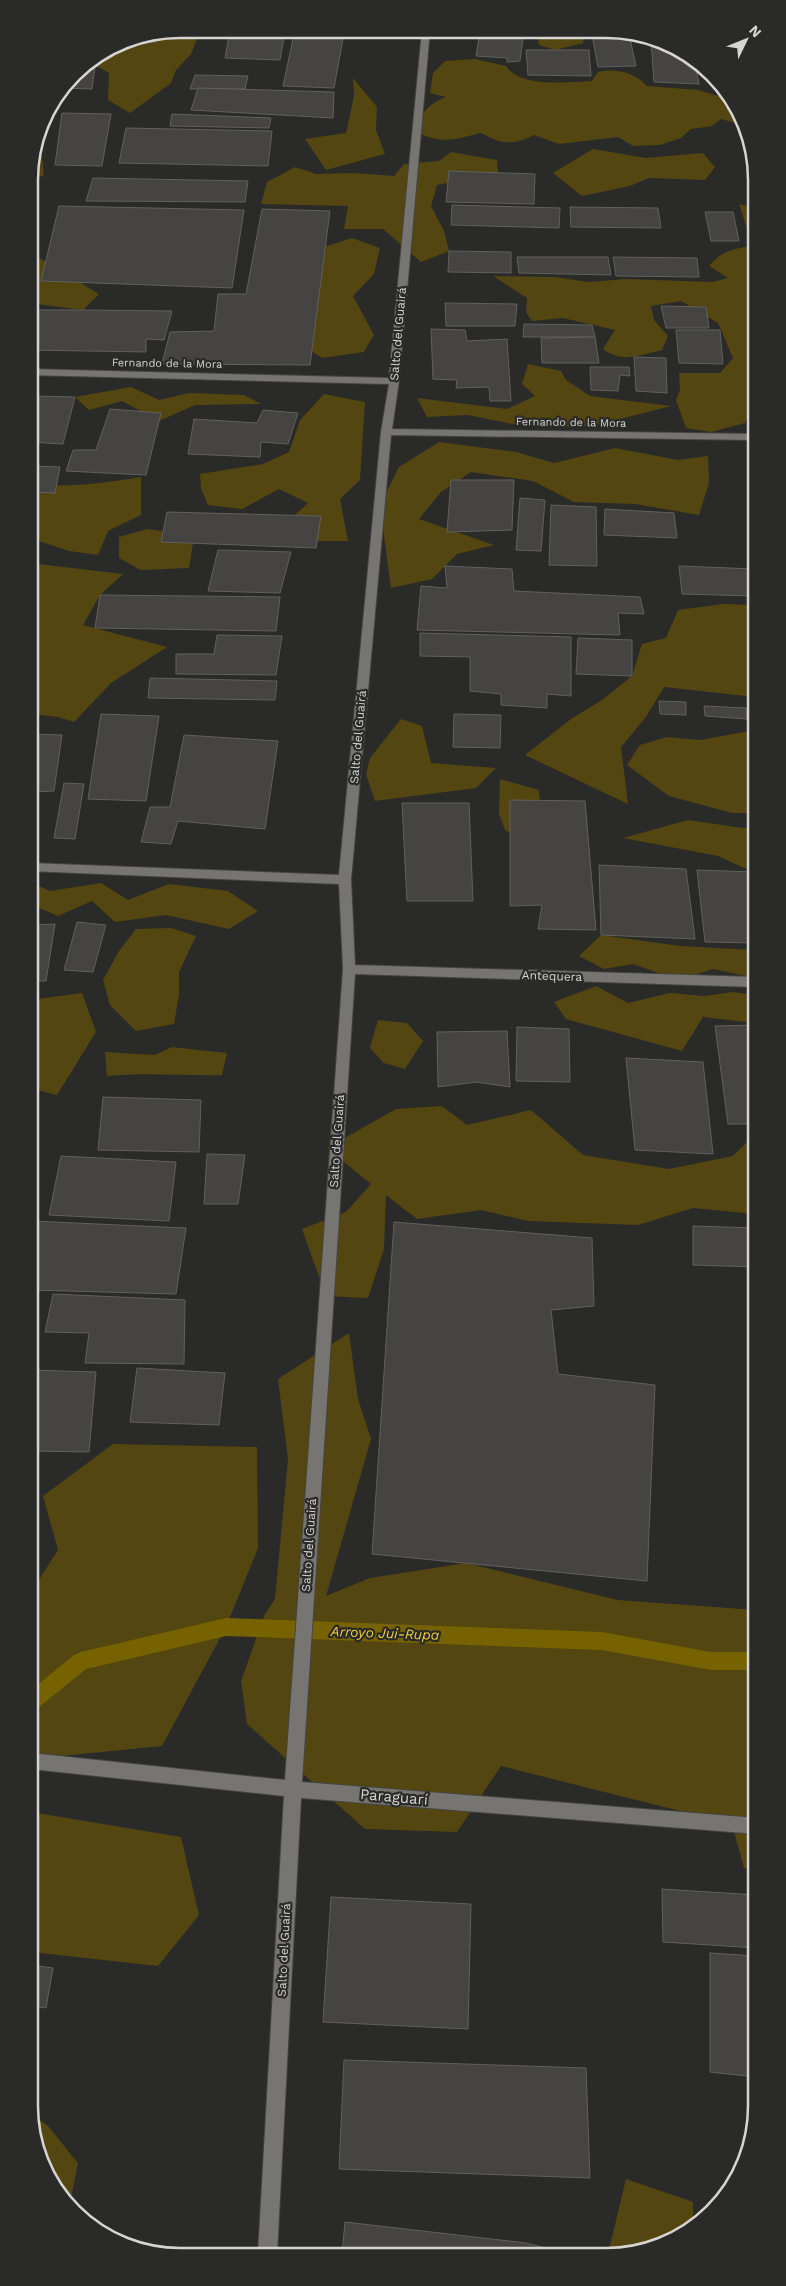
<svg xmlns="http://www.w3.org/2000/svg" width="786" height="2286" viewBox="0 0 786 2286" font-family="'Work Sans',sans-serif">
<rect width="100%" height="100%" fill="#2a2a28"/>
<g fill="#544610">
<path d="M180 29H201L191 54 176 70 171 83 130 113 108 100 109 73 88 61 114 45 167 39 160 33Z"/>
<path d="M537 31H595L585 32 583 43 555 50 539 45Z"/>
<path d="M475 59 506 66C520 88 568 82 592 81L598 72C616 68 634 72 647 86L699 90 724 98H733L745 126 721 119 712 126 691 129 681 138 660 145 633 146 618 137 559 144 534 135C513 146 501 144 481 133 456 139 441 145 417 132 419 113 429 104 446 97L430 93 433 73 445 61Z"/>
<path d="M353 78 377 107 376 130 385 154 326 170 305 139 346 133 354 96Z"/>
<path d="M37 139 41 146 44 177 29 173Z"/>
<path d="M593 149 646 158 703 153 715 167 705 180 649 178 630 186 582 196 553 173Z"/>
<path d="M451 152 497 160 498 173 437 185 431 206 444 231 449 251 421 262 383 229H344L348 206 261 204 267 182 295 167 316 174 354 173 394 176 404 164 439 161Z"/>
<path d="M739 204 754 208V237L750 238Z"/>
<path d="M352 238 380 248 374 274 353 296 374 335 364 352 322 358 284 333 305 253Z"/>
<path d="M753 246 748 256 754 272 755 400 745 423 711 432 686 428 676 400 680 390 679 373H720L733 358 718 323 681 301 651 306 654 320 668 336 662 350C639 355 624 364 603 349L615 330 563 318 532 321 526 312 527 298 493 276 554 277 589 282 626 279 712 282 728 278 709 266C722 250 734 249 753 246Z"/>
<path d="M36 256 99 294 83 310 29 303V259Z"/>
<path d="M528 364 561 371 566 380 590 396 671 406 597 425 575 427 512 424 468 415 427 417 417 398 507 409 535 396 522 384Z"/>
<path d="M131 387 159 400 189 393 244 395 261 404 195 405 159 421 122 401 89 410 75 397Z"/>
<path d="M324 394 365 402 360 480 340 499 348 541H298L286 523 308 503 279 489 242 509 208 505 201 488 200 474 263 464 289 452 300 420Z"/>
<path d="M439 442 516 452 554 463 615 448 678 460 708 456 709 483 699 515 635 504 574 502 533 481 471 472 441 492 419 519 494 545 457 554 432 579 391 588 380 505 399 467Z"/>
<path d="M141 477V515L108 531 98 555 69 551 30 538V484C66 488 104 483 141 477Z"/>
<path d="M148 529 194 536 189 568 141 570 119 558V537Z"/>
<path d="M30 563 123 574 100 595 83 625 167 647 111 683 74 722 58 717 30 714Z"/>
<path d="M723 604 755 605V697L664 687 646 717 621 747 628 804 525 755 571 719 602 700 632 676 642 644 666 638 678 610Z"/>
<path d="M401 719 422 726 431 763 496 768 476 788 375 801 366 774 370 758Z"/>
<path d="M755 730V813H732L669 796 627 765 640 745 667 737 700 740Z"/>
<path d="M500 779 539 790 542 825 531 844 505 830 499 814Z"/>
<path d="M688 820 743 828 755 826V869L744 868 718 856 623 838Z"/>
<path d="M30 882 50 891 101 883 128 900 169 884 228 891 258 911 229 929 166 915 115 922 92 901 58 916 30 904Z"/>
<path d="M171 928 196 936 179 972V995L174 1024 136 1031 110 1005 103 980 119 951 136 929Z"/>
<path d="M601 935 680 946 755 950V978L713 969 679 980 633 964 604 969 579 956Z"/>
<path d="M596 986 628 1003 670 993 704 996 733 992 755 995V1023L703 1017 682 1051 566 1019 554 1002Z"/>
<path d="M82 993 96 1032 57 1095 30 1088V1000Z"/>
<path d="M378 1020 407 1023 423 1041 405 1069 384 1063 370 1048Z"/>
<path d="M172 1047 227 1053 222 1075C183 1076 146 1072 107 1076L105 1052 155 1055Z"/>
<path d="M442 1106 467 1125 531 1110 583 1155 669 1169 733 1156 750 1139H756V1214L693 1208 638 1225 529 1221 481 1210 417 1219 386 1195 384 1249 368 1298 326 1296 302 1229 346 1212 371 1184 327 1148 396 1109Z"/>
<path d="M349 1333 358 1399 371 1439 326 1596 370 1578 466 1563 618 1600 756 1610 757 1869 744 1868 732 1824 501 1766 457 1832 365 1829 247 1724 241 1681 265 1614 275 1599 288 1459 278 1379Z"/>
<path d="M113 1444 257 1447 258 1548 226 1627 162 1746 31 1759V1592L58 1550 43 1496Z"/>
<path d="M31 1812 181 1837 199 1915 158 1966 31 1952Z"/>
<path d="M32 2114 48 2126 78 2163 69 2208C47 2179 32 2152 32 2114Z"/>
<path d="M626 2179 693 2202V2228L682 2237 636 2254H608Z"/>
</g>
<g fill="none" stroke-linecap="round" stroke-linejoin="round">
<path fill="#776200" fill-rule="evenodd" d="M226 1618 602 1632 711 1652H756V1670H711L602 1650 226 1636 86 1669 38 1708 31 1711V1690L74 1655 81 1652Z"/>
</g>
<g fill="#454442" stroke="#60605d">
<path d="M230 30 285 31 280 60 225 58Z"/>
<path d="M295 30 344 33 334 88 283 86Z"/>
<path d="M480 31H524L520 61 507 62V58L476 56Z"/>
<path d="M153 34 156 42 114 45 122 40Z"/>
<path d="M629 34 636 66 598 67 592 35Z"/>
<path d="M651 40 682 49 694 58 699 84 654 82Z"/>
<path d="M526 50H589L591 76 528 75Z"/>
<path d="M80 66 95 67 92 89 64 88Z"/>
<path d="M195 75 248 76 245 89H190Z"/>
<path d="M715 76 728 92H718Z"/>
<path d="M198 88 334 92 333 118 191 110Z"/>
<path d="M62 113 111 114 102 166 55 165Z"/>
<path d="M172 114 271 118 269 128 170 126Z"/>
<path d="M126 128 272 131 268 166 119 163Z"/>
<path d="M449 171 535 174 534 204 446 202Z"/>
<path d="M93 178 248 181 245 202 86 201Z"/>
<path d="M452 205 560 208 559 228 451 225Z"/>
<path d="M59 206 244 210 232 288 41 281Z"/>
<path d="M570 207 658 208 661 228 571 227Z"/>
<path d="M262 209 330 211 310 365 162 364 170 332 214 331 218 294H246Z"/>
<path d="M705 212H733L739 241H711Z"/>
<path d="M449 251 511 252V273L448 272Z"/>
<path d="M517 257H608L611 275 519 273Z"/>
<path d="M613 257 697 258 699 277 616 276Z"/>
<path d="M445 303 517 304 515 326H446Z"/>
<path d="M661 306 706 307 709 328H666Z"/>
<path d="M29 310H83L172 311 164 340 146 339V352L29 350Z"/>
<path d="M524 324 592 325 595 337H523Z"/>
<path d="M431 329 465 330 467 341 507 339 511 401H490L489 387 456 388 457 380 433 379Z"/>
<path d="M676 330H720L723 364 679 363Z"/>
<path d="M595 337 599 363H542L541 338Z"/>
<path d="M634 357 666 358 667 393 636 391Z"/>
<path d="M590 367H629L630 376 620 375 618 391 591 390Z"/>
<path d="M33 396 75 397 63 444 29 442V410Z"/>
<path d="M110 409 161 413 146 475 66 471 73 450H96Z"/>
<path d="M263 410 298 413 288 444 261 442 260 457 188 454 194 419 257 423Z"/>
<path d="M29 466 60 467 55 493 30 492Z"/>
<path d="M451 480H514L512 530 447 532Z"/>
<path d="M520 498 545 500 541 551 516 550Z"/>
<path d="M551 505 596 507 597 566 549 565Z"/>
<path d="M605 509 674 513 677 538 604 535Z"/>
<path d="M167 512 321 516 316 548 161 542Z"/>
<path d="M218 550 291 552 280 593 208 591Z"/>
<path d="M445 566 512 569 514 591 640 597 644 614 618 613 620 635 417 630 421 586 447 588Z"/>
<path d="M679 566 755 569V596L682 594Z"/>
<path d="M100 595 280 597 276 631 95 628Z"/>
<path d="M420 633 571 637V696L547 694V708L501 705V694L470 691V657L420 656Z"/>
<path d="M217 635 282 636 276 675 176 674V654H214Z"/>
<path d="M578 638 632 640V676L576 674Z"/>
<path d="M150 678 277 681 275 700 148 698Z"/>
<path d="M659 701 686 702V715L660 714Z"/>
<path d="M704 706 746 708 747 719 705 716Z"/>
<path d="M101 714 159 716 146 801 88 799Z"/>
<path d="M454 714 501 715 500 748 453 747Z"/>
<path d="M30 734 62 735 54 791 30 792Z"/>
<path d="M184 735 278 741 265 829 178 821 171 844 141 842 150 807H170Z"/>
<path d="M64 783 84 784 75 839 54 838Z"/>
<path d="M510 800 585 801 596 930 538 929 542 905 510 906Z"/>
<path d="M402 803H469L473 901H407Z"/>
<path d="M599 865 686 869 695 939 601 935Z"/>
<path d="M697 870 755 872V943L705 942Z"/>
<path d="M77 922 106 925 93 972 64 970Z"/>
<path d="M55 924 46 981H30V925Z"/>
<path d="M755 1025 756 1124H728L715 1026Z"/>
<path d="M517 1027 569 1029 570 1082 516 1081Z"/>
<path d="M507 1031 510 1087 476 1082 438 1087 437 1032Z"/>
<path d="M626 1058 703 1062 713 1154 635 1150Z"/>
<path d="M103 1097 201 1100 199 1152 98 1150Z"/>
<path d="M207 1154 245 1155 238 1204H204Z"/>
<path d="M61 1156 176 1162 169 1221 49 1215Z"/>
<path d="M30 1221 186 1228 176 1294 31 1290Z"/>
<path d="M394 1222 592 1238 594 1306 551 1310 558 1374 655 1385 647 1581 372 1554Z"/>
<path d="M693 1226 756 1228V1267L693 1265Z"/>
<path d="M53 1294 185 1300 184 1364 85 1363 89 1333 45 1332Z"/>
<path d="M137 1368 225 1373 219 1425 130 1422Z"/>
<path d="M31 1370 96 1372 89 1452 31 1451Z"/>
<path d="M662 1889 757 1895V1948L663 1942Z"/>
<path d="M331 1897 471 1904 468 2029 323 2022Z"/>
<path d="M710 1953 757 1956V2077L710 2072Z"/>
<path d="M31 1965 53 1968 46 2008 32 2006Z"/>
<path d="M344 2060 586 2068 590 2178 339 2169Z"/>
<path d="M345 2222 526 2243 546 2248H571V2254H342Z"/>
</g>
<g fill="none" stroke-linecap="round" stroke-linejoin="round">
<g stroke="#464543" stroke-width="2">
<path id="minor" d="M422 30H430L399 381 392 429 755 434V440L391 435 351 880 355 965 755 977V987L355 974 302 1782 757 1818V1834L301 1798 277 2254H258L284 1796 31 1769V1753L285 1780 343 969 339 884 30 871V863L339 875 381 432 389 384 29 375V369L389 378Z"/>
</g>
<use href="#minor" fill="#767572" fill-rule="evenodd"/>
</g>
<g text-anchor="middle" stroke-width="4.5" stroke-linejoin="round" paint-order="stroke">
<g font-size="11" fill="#d6d5d4" stroke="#2a2a28">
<text transform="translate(167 363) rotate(1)" y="4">Fernando de la Mora</text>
<text transform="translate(571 422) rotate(1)" y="4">Fernando de la Mora</text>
</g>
<g font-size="12" fill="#d6d5d4" stroke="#2a2a28">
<text transform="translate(398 334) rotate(-85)" y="4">Salto del Guairá</text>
<text transform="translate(358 737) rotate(-85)" y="4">Salto del Guairá</text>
<text transform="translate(552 976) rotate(2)" y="4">Antequera</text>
<text transform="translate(337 1141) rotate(-86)" y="4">Salto del Guairá</text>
<text transform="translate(309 1545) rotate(-86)" y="4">Salto del Guairá</text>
<text transform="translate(284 1950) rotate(-87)" y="4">Salto del Guairá</text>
</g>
<g font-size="14" font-style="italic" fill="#f3ce3b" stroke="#2a2a28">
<text transform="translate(385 1633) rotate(2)" y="5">Arroyo Jui-Rupa</text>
</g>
<g font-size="15" fill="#d6d5d4" stroke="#2a2a28">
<text transform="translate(394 1797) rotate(5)" y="5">Paraguarí</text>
</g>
</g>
<path d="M0 0H786V2286H0ZM180 38H606A142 142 0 0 1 748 180V2106A142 142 0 0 1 606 2248H180A142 142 0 0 1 38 2106V180A142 142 0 0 1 180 38Z" fill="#2a2a28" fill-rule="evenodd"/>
<path fill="none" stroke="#d6d5d4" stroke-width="2.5" d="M180 38H606A142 142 0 0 1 748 180V2106A142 142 0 0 1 606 2248H180A142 142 0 0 1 38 2106V180A142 142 0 0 1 180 38Z"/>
<g transform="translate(746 40) rotate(47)" stroke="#2a2a28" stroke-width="4" paint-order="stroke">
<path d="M0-4L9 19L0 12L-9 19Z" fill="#d6d5d4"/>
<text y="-8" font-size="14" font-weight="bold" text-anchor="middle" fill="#d6d5d4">N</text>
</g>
</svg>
